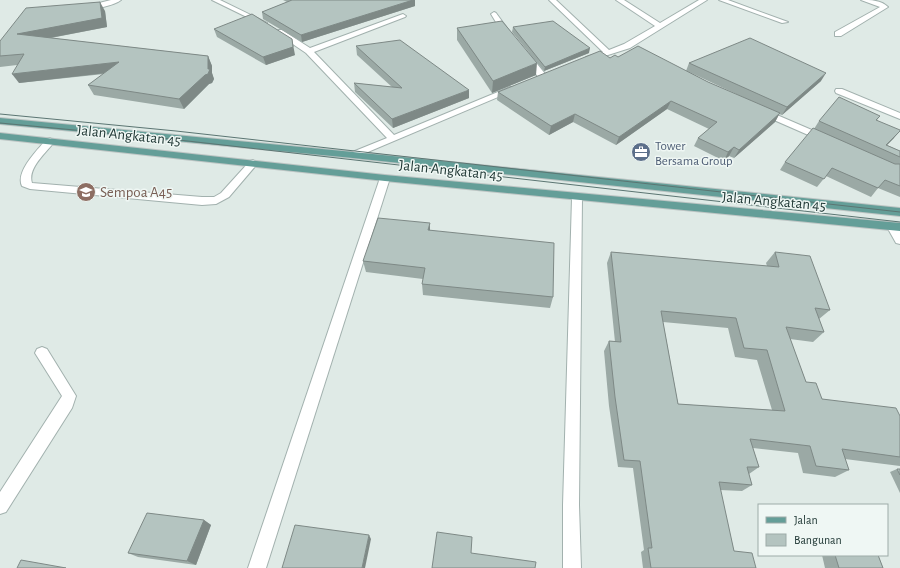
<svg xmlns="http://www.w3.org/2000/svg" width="900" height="568" viewBox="0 0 900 568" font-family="'Alegreya Sans',sans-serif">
<rect width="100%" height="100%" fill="#dfeae6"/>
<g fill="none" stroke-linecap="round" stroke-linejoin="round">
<g stroke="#a2b1ae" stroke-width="2">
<g id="minor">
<path d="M111 0H121C115 5 89 12 83 7Z"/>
<path d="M212 0H220L267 23 261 24Z"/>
<path d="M549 0H556L609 50 624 44 655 26 616 0H624L660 23 699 0H707L630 48 589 61 585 59 586 57 603 52Z"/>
<path d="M719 0H728L788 22 782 23Z"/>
<path d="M861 0C871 0 881 0 888 7L841 36H835V32L880 7Z"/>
<path d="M494 12 496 13 512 35 511 37H505L491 14Z"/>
<path d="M403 14 406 16 405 17 314 52 394 135 510 87H513L517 89 356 157H350L348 155 350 153 387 138 306 53 275 32 279 30H282L310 48Z"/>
<path d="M523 54H529L546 75V79H540L523 58Z"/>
<path d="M836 89H842L900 113V119L836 93 835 91Z"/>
<path d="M763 109 828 137 830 139 825 142 822 141 760 114 759 112Z"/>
<path d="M50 138 55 141C47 152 27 168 32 183L202 197H214L221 193 250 161 253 160 258 163 229 197 216 204 202 205 30 189 22 186C15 172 38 149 47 139Z"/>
<path d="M385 175 390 178 266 568H248L380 178Z"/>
<path d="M577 194 581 196 582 198 579 505 581 568H563V505L572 198 573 196Z"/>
<path d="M892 223 896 224 900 231V244L896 243 887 227 888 224Z"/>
<path d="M42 347 47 349 76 396 72 408 6 512 0 514V492L62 396 35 353 37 349Z"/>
</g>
</g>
<g stroke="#bcc4c3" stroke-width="2">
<g id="major">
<path d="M0 118 353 152 900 208V216L353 158 0 124Z"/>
<path d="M0 133 385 175 900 223V231L385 181 0 139Z"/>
</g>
</g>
<use href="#minor" fill="#fff" fill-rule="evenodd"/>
<use href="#major" fill="#649e98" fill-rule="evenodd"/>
<g stroke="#5b7572" stroke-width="1">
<path d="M0 114 176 131 900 212"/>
<path d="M0 123 170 139 900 222"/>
</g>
</g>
<g fill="#9ba9a5" fill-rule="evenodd">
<path d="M283 0H415V6L302 42 263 19 262 12 287 2Z"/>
<path d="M105 11 107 27 51 38 208 56 212 66V73L214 79 212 83 209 84 184 109 94 95 88 85 104 74 19 83 17 65 0 67V41Z"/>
<path d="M513 27 589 53 544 71 512 32Z"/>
<path d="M457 28 536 75 492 93 457 40Z"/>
<path d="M214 29 295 55 266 65 217 37Z"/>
<path d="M356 46 469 98 393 128 355 92 354 83 392 87 357 55Z"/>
<path d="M618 57 686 71 689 63 821 81 782 115 779 114 775 122 734 158 729 156 724 161 694 146 698 138 709 129 667 109 616 145 573 122 549 135 497 100 498 92 610 58ZM687 71 747 99 708 82Z"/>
<path d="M880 116 877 120 894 138 887 145 900 151V197L878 188 871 197 826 176 817 187 780 170 785 162 814 129 819 121Z"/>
<path d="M430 230 553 297 550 308 423 295 422 284 423 279 366 272 363 261Z"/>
<path d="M611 252 767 266 766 263 775 252 830 310 819 319 824 332 813 342 790 339 806 382 822 399 900 457V466L845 459 849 470 835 477 803 473 798 453 753 448 759 467 749 474 752 485 742 491 720 490 734 551 756 568H643L641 552 644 550 633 468 618 467 609 406 604 351 609 341 615 342 607 263ZM663 322 728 328 735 357 757 360 772 410 678 404Z"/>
<path d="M897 469H900V493L890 472Z"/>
<path d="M204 520 211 525 196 565 138 557 128 553Z"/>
<path d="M822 555H878L883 568H825Z"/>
</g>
<g fill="#7e8986">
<path d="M413 0H415V6L302 42 301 35Z"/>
<path d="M100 2 105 11 107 27 23 43 17 34Z"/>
<path d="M292 39 295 55 266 65 263 57Z"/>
<path d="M590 48 589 53 544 71 545 67Z"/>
<path d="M208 56 212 66V73L214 79 212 83 209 84 184 109 179 99Z"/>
<path d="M119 62 124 71 19 83 12 74Z"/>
<path d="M537 63 536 75 492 93 493 81Z"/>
<path d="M826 73 821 81 782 115 787 107Z"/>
<path d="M469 90V98L393 128 392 119Z"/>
<path d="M671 101 667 109 616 145 619 137Z"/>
<path d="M780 113 775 122 734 158 739 150Z"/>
<path d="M575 114 573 122 549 135 551 126Z"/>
<path d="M900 131 894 138 883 149 886 145Z"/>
<path d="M734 147 729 156 724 161 728 152Z"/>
<path d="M430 223V235L428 230Z"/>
<path d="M204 520 211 525 196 565 187 561Z"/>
<path d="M369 535 371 539 365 568H362Z"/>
</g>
<g fill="#b4c4c0" stroke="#7e8986" fill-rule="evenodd">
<path d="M292 0H413L301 35 262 12Z"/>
<path d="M100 2 102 18 17 34 208 56V69H210L208 74 205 75 179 99 88 85 119 62 12 74 24 54 0 56V41L26 8Z"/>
<path d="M252 14 292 39 293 47 263 57 214 29Z"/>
<path d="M502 21 537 63 493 81 457 28Z"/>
<path d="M553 21 590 48 545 67 513 27Z"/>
<path d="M750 38 826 73 787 107 689 63Z"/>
<path d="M400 40 469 90 392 119 354 83 402 88 356 46Z"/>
<path d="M638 46 708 82 780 113 739 150 734 147 728 152 698 138 717 122 671 101 619 137 575 114 551 126 498 92 600 51 610 58 615 55 618 57Z"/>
<path d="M839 97 880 116 876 120 900 130V131L886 145 900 151V157L819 121Z"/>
<path d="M813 128 895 164H900V186L885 180 878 188 832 168 824 179 785 162Z"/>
<path d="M378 218 430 223 428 230 554 243 553 297 422 284 425 268 363 261Z"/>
<path d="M611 252 779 267 775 252 810 256 830 310 815 308 824 332 786 327 806 382 816 383 822 399 896 408 900 416V457L842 449 849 470 816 466 810 446 750 439 759 467H747L752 485 719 482 734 551 752 553 756 568H651L648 548H652L640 461 624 460 615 397 609 341 621 342ZM661 311 736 318 744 348 767 350 785 411 678 404Z"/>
<path d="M897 469H900V475Z"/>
<path d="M147 513 204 520 187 561 128 553Z"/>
<path d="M295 525 369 535 362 568H282Z"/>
<path d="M437 532 472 537 471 553 536 562 535 568H432Z"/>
<path d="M835 555H878L883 568H839Z"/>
<path d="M21 560 66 568H17Z"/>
</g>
<defs>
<g id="office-disc" transform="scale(1)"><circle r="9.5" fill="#5c6f8a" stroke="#eff7f4"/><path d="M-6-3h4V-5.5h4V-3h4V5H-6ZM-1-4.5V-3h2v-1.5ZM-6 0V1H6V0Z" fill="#fff"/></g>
<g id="school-disc" transform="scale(1)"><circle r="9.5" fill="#8d6e63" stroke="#eff7f4"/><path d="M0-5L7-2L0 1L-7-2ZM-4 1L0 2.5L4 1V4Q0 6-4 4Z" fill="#fff"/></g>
</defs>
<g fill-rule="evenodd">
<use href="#office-disc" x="641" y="152"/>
<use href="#school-disc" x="86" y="192"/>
</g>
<g text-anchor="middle" stroke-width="3" stroke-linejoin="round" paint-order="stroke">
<g font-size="13" fill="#4e5e75" stroke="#eff7f4" text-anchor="start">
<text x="655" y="150">Tower<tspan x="655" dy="15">Bersama Group</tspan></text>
</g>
<g font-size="15" fill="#213936" stroke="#eff7f4">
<text transform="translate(129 135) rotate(6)" y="5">Jalan Angkatan 45</text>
<text transform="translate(451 170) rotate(6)" y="5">Jalan Angkatan 45</text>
<text transform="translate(774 201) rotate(5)" y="5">Jalan Angkatan 45</text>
</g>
<g font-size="15" fill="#785e54" stroke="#eff7f4" text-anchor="start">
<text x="100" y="197">Sempoa A45</text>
</g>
</g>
<rect x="758" y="504" width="130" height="52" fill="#eff7f4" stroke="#9daba8"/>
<rect x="766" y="517" width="20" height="6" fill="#649e98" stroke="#9daba8"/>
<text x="794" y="524" font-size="12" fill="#213936">Jalan</text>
<rect x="766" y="534" width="20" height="12" fill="#b4c4c0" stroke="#9daba8"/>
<text x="794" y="544" font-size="12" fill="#213936">Bangunan</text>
</svg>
